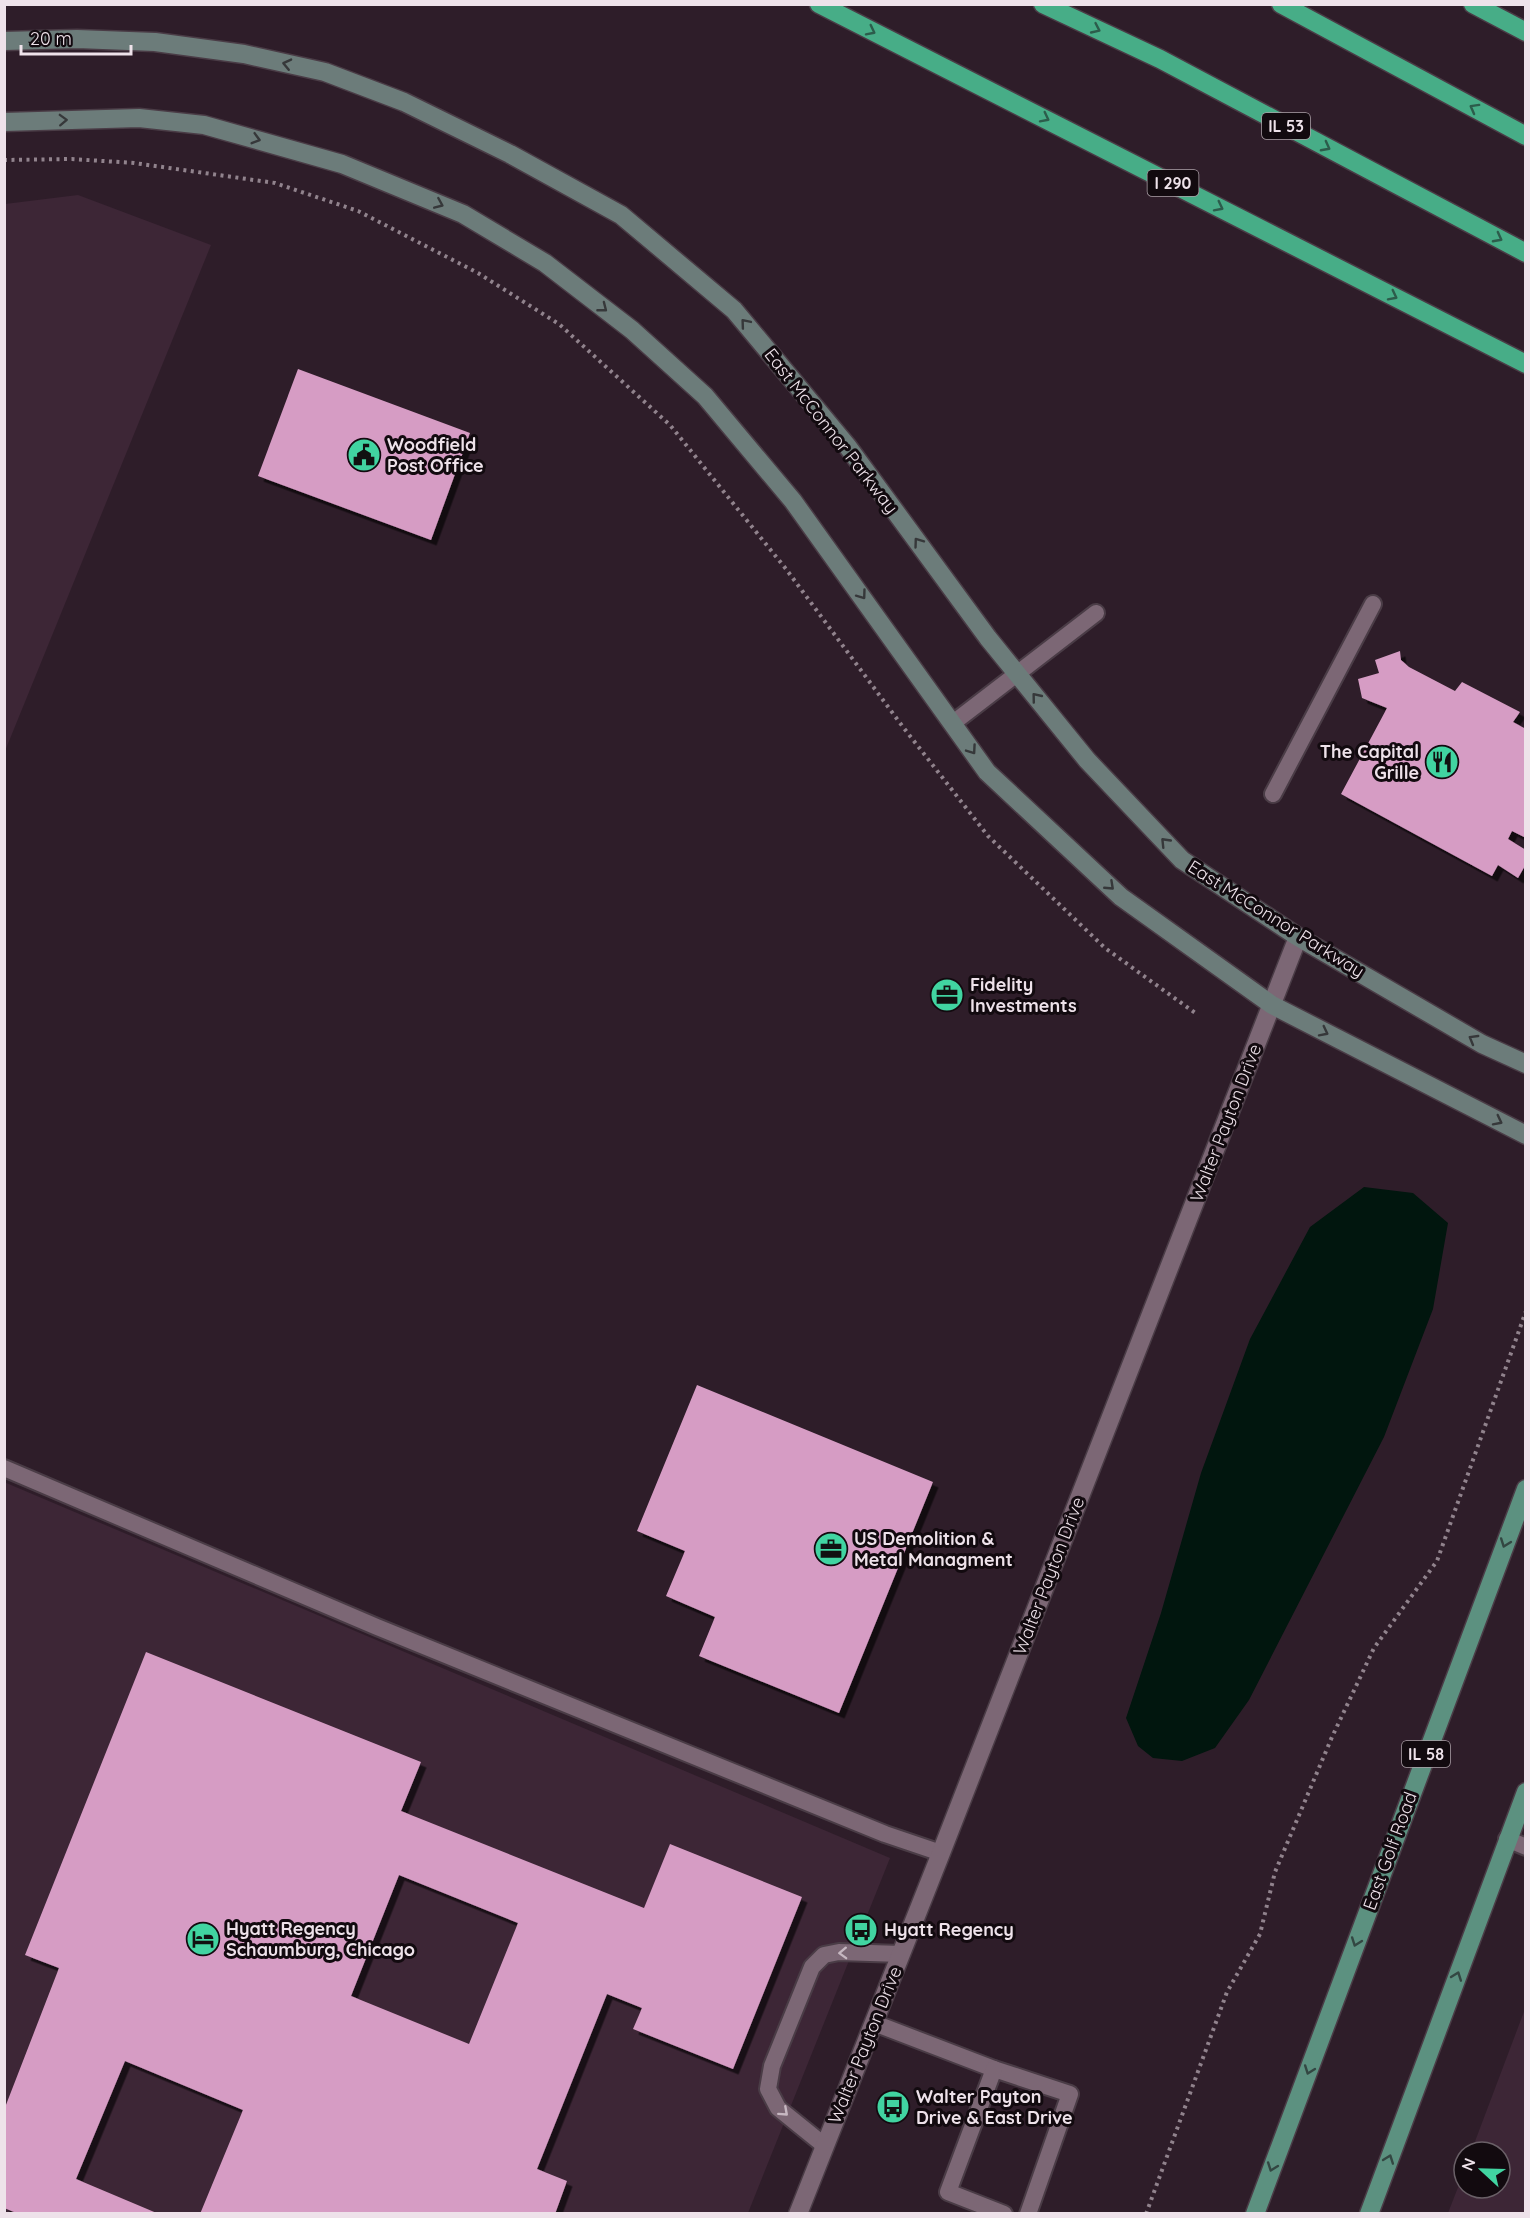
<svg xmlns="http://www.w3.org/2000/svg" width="1530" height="2218" viewBox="0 0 1530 2218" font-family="Quicksand,sans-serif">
<defs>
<filter id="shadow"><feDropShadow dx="5.5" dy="5.5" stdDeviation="0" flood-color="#0009"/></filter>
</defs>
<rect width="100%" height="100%" fill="#2e1d29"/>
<g fill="#3d2636">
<path d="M78 195 211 245 5 751V204Z"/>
<path d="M4 1482 890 1858 748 2213H5Z"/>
<path d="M1525 2009V2213H1448L1464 2172V2188H1500V2152H1471Z"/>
</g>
<path fill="#01160e" d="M1364 1187 1413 1193 1448 1223 1433 1309 1384 1437 1249 1700 1215 1748 1182 1761 1153 1758 1138 1746 1126 1718 1161 1613 1201 1473 1250 1339 1310 1227Z"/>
<g fill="#d69cc4" fill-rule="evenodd" filter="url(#shadow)">
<path d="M298 369 470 433 431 540 258 476Z"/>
<path d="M1400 651 1401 660 1409 667 1455 691 1462 682 1520 712 1513 722 1526 729V838L1512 831 1508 839 1526 850V864L1518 878 1498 865 1492 876 1341 794 1387 708 1362 698 1358 679 1379 673 1375 660Z"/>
<path d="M697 1385 933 1482 839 1713 699 1656 715 1617 666 1596 685 1551 637 1531Z"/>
<path d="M146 1652 421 1762 401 1811 644 1908 670 1844 802 1897 733 2069 633 2029 642 2008 607 1994 537 2169 567 2181 555 2214H200L243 2110 125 2061 76 2179 159 2214H19L4 2208V2110L59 1968 25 1955ZM399 1875 518 1923 469 2044 351 1996Z"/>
</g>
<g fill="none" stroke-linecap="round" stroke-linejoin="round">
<g stroke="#4a3c46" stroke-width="20">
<g id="lane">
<path d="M953 723 1096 613"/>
<path d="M1273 794 1373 604"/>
<path d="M4 1468 377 1627 885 1834 941 1853"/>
<path d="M1507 1839 1526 1847"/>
<path d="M874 2023 994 2069 1070 2094 1028 2214"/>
<path d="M994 2069 948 2192 1004 2214"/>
<path d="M825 2146 778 2108 768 2089 772 2066 812 1967 824 1955 839 1952 901 1954"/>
</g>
</g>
<g stroke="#4a3c46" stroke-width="21">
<path id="street" d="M798 2214 941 1853 1298 937"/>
</g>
<g stroke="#4a3c46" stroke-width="21">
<g id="secondary">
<path d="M4 41 77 39 155 42 244 54 325 72 404 102 510 154 621 215 734 310 848 447 988 638 1087 760 1182 860 1298 937 1482 1044 1526 1064"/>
<path d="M4 122 139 118 204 125 342 164 463 214 545 263 632 330 705 396 793 501 987 772 1121 897 1272 1005 1526 1135"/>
</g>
</g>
<g stroke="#4a3c46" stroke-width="21">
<g id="primary">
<path d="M1255 2214 1526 1489"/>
<path d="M1369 2214 1526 1792"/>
</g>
</g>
<g stroke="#4a3c46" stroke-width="21">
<g id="highway">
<path d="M819 4 1526 364"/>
<path d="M1043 4 1160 59 1526 253"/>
<path d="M1281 4 1526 136"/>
<path d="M1473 4 1526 32"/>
</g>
</g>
<g stroke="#91838d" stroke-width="4" stroke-dasharray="3 4.5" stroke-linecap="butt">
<path d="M4 160 72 159 134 163 275 183 358 211 478 273 559 324 670 425 786 569 903 727 988 836 1105 948 1198 1015"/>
<path d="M1146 2214 1227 1992 1260 1934 1275 1872 1332 1737 1374 1648 1437 1561 1526 1311"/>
</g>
<use href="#lane" stroke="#7c6775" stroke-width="16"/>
<use href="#street" stroke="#7c6775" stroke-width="18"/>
<use href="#secondary" stroke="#6c7c7a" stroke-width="18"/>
<use href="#primary" stroke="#5c9180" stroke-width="18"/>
<use href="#highway" stroke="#47ad87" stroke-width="18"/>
</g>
<defs><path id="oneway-chevron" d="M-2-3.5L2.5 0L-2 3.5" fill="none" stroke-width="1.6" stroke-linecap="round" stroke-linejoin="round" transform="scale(1.5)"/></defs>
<g stroke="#2c5c4b">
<use href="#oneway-chevron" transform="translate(1096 29) rotate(25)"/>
<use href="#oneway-chevron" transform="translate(871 31) rotate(27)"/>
<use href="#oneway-chevron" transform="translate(1474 108) rotate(-151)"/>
<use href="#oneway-chevron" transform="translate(1045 118) rotate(27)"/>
<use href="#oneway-chevron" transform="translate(1326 147) rotate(28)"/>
<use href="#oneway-chevron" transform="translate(1219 207) rotate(27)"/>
<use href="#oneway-chevron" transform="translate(1498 238) rotate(28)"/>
<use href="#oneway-chevron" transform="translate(1393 296) rotate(27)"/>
</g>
<g stroke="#36383a">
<use href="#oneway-chevron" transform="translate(287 64) rotate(-167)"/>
<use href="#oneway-chevron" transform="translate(63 120) rotate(-2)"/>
<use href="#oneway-chevron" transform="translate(256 139) rotate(16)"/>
<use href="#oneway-chevron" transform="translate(439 204) rotate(23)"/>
<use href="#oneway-chevron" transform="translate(603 308) rotate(38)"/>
<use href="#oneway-chevron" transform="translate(745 323) rotate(-130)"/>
<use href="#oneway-chevron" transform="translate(918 542) rotate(-126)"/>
<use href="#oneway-chevron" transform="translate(862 595) rotate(54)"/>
<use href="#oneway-chevron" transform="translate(1036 697) rotate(-129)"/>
<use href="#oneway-chevron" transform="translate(972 750) rotate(55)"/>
<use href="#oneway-chevron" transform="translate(1165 842) rotate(-134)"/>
<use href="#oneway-chevron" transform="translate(1110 886) rotate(43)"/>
<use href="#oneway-chevron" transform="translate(1324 1032) rotate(27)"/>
<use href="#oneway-chevron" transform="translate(1473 1039) rotate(-150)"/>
<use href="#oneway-chevron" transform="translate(1498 1121) rotate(27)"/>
</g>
<g stroke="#334742">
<use href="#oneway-chevron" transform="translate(1505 1543) rotate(110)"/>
<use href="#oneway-chevron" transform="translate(1356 1942) rotate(110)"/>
<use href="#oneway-chevron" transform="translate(1457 1976) rotate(-70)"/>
<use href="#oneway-chevron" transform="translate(1309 2070) rotate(110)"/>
<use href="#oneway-chevron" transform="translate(1389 2159) rotate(-70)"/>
<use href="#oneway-chevron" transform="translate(1272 2167) rotate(110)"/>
</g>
<g stroke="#c6b7c1">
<use href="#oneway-chevron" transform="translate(843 1953) rotate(178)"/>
<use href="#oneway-chevron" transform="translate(784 2112) rotate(42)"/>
</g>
<defs>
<g id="civic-disc" transform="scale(1.725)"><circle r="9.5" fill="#41d4a1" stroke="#120a0f"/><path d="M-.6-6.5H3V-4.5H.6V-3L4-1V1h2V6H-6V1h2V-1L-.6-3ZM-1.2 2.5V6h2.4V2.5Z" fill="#111"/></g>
<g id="restaurant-disc" transform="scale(1.725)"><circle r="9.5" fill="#41d4a1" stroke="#120a0f"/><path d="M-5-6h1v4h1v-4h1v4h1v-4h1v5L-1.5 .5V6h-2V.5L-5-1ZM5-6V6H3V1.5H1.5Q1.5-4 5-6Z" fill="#111"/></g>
<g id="office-disc" transform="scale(1.725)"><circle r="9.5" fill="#41d4a1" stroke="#120a0f"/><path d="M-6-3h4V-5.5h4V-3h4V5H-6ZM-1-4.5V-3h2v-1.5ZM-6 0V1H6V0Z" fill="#111"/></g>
<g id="bus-disc" transform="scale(1.725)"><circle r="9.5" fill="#41d4a1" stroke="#120a0f"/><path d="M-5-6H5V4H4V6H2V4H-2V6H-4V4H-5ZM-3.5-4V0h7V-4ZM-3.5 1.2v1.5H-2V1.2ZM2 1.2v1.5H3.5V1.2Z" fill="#111"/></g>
<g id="hotel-disc" transform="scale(1.725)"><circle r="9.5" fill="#41d4a1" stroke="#120a0f"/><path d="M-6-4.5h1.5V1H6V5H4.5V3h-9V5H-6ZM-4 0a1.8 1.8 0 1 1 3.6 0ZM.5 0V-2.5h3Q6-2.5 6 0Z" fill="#111"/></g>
</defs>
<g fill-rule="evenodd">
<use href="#civic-disc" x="364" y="455"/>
<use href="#restaurant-disc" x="1442" y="762"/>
<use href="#office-disc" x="947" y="995"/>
<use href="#office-disc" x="831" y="1549"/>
<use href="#bus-disc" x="861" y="1930"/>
<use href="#hotel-disc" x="203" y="1939"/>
<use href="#bus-disc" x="893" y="2107"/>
</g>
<g text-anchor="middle" stroke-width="6" stroke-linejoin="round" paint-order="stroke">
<g fill="#120a0f" stroke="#aca1a8" stroke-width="1.5">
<rect x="1262" y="113" width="48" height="26" rx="4.5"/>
<rect x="1147.5" y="170" width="51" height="26" rx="4.5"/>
<rect x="1402" y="1741" width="48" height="26" rx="4.5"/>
</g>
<g font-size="16" font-weight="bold" fill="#eee2ea">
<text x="1286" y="132">IL 53</text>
<text x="1173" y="189">I 290</text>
<text x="1426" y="1760">IL 58</text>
</g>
<g font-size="18" fill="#eee2ea" stroke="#120a0f">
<text transform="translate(831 431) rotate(52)" y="6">East McConnor Parkway</text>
<text transform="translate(1276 919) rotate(32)" y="6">East McConnor Parkway</text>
<text transform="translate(1226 1123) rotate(-69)" y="6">Walter Payton Drive</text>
<text transform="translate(1049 1576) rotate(-69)" y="6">Walter Payton Drive</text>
<text transform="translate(1390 1851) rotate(-70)" y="6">East Golf Road</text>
<text transform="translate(865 2045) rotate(-68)" y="6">Walter Payton Drive</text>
</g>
<g font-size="18" font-weight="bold" fill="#eee2ea" stroke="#120a0f" text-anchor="start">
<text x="387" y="451">Woodfield<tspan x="387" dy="21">Post Office</tspan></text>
<text x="1419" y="758" text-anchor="end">The Capital<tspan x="1419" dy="21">Grille</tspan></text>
<text x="970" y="991">Fidelity<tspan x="970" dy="21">Investments</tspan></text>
<text x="854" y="1545">US Demolition &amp;<tspan x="854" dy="21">Metal Managment</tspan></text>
<text x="226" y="1935">Hyatt Regency<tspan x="226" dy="21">Schaumburg, Chicago</tspan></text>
<text x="884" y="1936">Hyatt Regency</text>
<text x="916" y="2103">Walter Payton<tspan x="916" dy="21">Drive &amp; East Drive</tspan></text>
</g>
</g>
<rect width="1530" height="2218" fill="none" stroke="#eee2ea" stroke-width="12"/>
<g transform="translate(1482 2170) rotate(292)"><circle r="28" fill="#120a0f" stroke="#6a6067" stroke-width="1.5"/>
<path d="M0-4.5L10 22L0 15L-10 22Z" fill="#41d4a1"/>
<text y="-9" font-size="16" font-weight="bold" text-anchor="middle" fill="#eee2ea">N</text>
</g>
<path d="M21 45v9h110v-9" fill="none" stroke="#eee2ea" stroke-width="3"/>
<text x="30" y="45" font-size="18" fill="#eee2ea" stroke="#120a0f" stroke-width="4.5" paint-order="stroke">20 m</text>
</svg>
